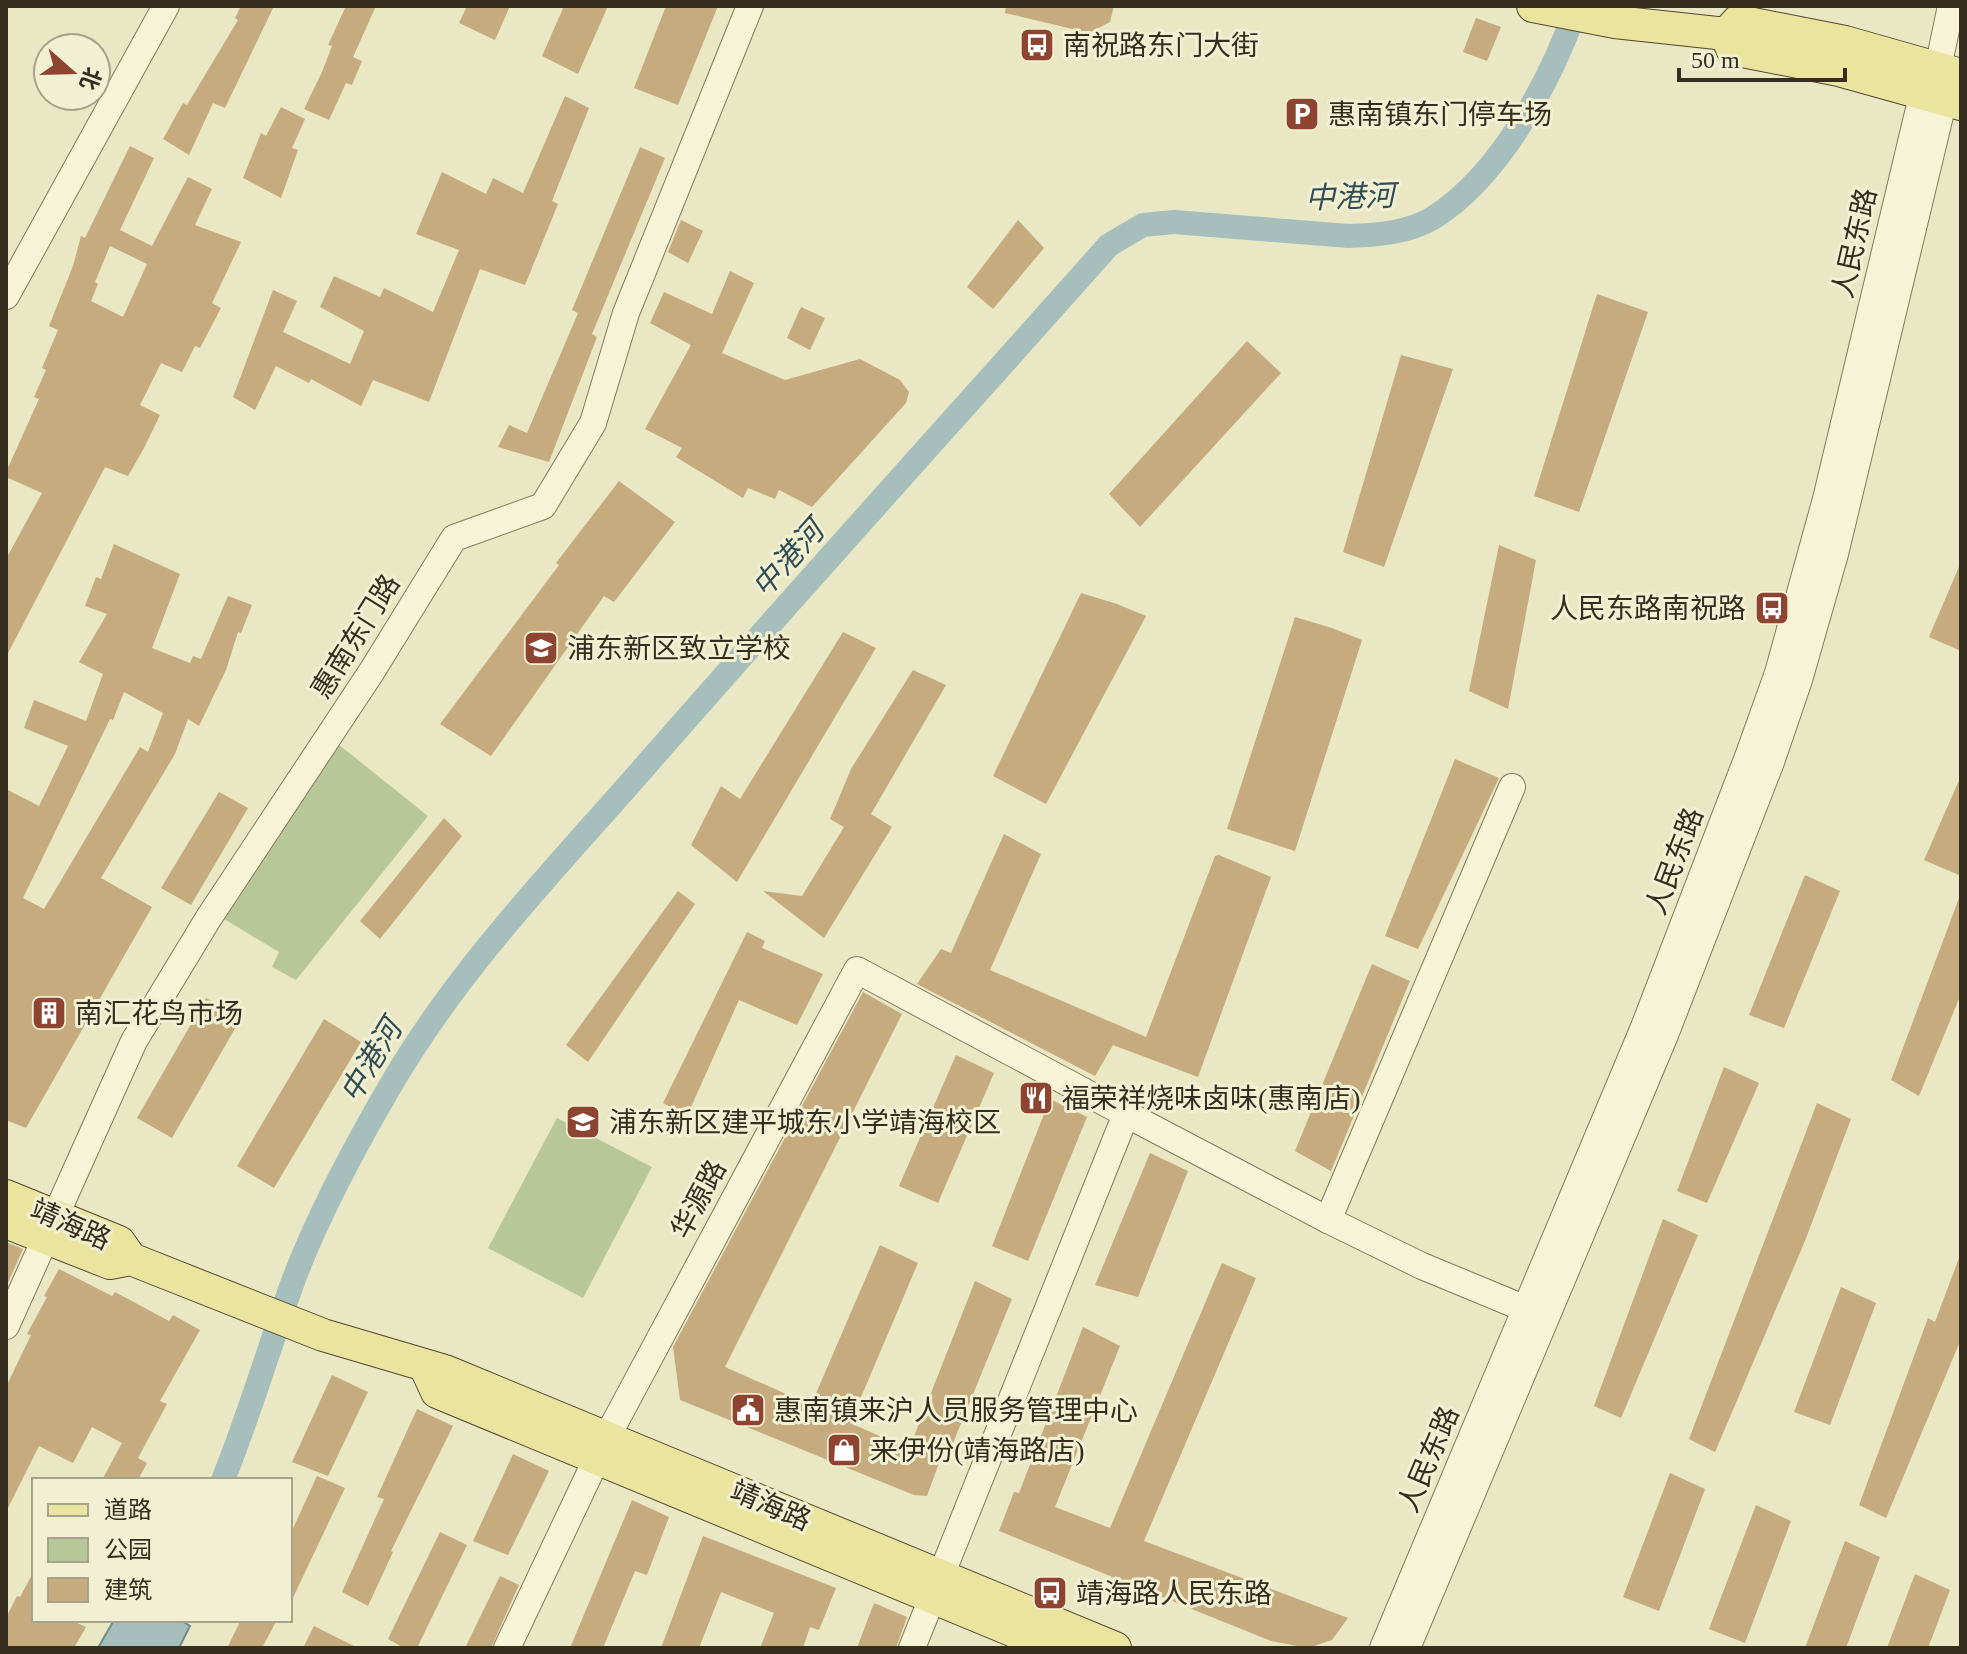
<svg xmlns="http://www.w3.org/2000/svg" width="1967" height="1654" viewBox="0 0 1967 1654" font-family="'Times New Roman','Noto Sans SC',serif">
<rect width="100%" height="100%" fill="#eae7c4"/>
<g fill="#b8c799">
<path d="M338 744 428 816 296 980 272 967 279 952 224 919Z"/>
<path d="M557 1118 652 1167 583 1298 488 1248Z"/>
</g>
<path fill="#a6bebc" stroke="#6e8b8a" stroke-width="2" d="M114 1620H180L190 1626 179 1648H98Z"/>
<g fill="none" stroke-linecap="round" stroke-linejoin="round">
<path stroke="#a6bebc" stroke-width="24" d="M223 1480C250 1413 270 1344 295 1276 321 1209 355 1146 392 1083 461 965 558 866 647 764 799 590 955 418 1109 245L1143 225 1174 222 1349 236C1377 235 1408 233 1433 218 1501 175 1551 80 1577 6"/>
</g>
<g fill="#c5ab7d" fill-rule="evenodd">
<path d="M241 6H274L225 108 213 103 189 155 163 139 183 103 187 105 238 20 235 18Z"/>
<path d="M346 6H376L353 57 362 61 352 85 346 83 329 120 304 109 322 72 332 46 328 45Z"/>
<path d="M467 6H510L495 40 459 23Z"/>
<path d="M564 6H608L578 74 542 56Z"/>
<path d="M666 6H718L678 105 634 88Z"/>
<path d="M1006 6H1114L1110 22 1089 33 1005 13Z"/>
<path d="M1476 18 1501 27 1487 61 1463 52Z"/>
<path d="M565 96 589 108 552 201 558 204 525 285 480 269 429 402 373 380 361 406 311 379 309 383 276 366 255 410 233 397 273 290 297 301 283 332 350 364 364 331 320 307 334 276 380 297 384 288 433 312 459 250 416 234 442 172 486 194 493 178 523 193Z"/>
<path d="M281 107 305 119 292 148 298 150 281 198 243 178 261 133 266 136Z"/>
<path d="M130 146 154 158 120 230 152 246 188 177 212 189 195 225 241 242 212 303 221 308 200 348 195 346 182 372 161 363 140 405 160 415 144 448 128 476 105 467 6 657V559L42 493 6 477V472L39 399 34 397 46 370 42 368 58 330 49 326 73 266 81 236 85 238ZM110 246 147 264 123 317 91 301 98 284 95 282Z"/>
<path d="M640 147 665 158 592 334 597 337 549 462 498 447 509 425 527 433 578 313 572 310Z"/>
<path d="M681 220 703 231 688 263 668 252Z"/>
<path d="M1018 220 1044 248 993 309 967 287Z"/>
<path d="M730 271 754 283 722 353 785 380 860 359 900 380 909 392 906 403 812 507 779 490 775 499 748 488 743 498 676 457 682 448 645 429 691 345 650 323 664 292 712 314Z"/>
<path d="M1597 294 1648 312 1579 512 1534 496Z"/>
<path d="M801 307 825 318 810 350 787 338Z"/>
<path d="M1247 341 1281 373 1140 527 1109 494Z"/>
<path d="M1401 355 1453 369 1384 567 1343 552Z"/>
<path d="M619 481 675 522 614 602 604 596 491 756 440 724 559 565 556 563Z"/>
<path d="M114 544 180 574 152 648 190 663 193 656 201 659 228 596 252 605 241 633 238 632 226 670 199 726 188 719 175 754 101 878 152 907 26 1128 6 1120V789L39 806 68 746 24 728 34 700 86 721 103 674 79 662 107 614 85 606 96 577 101 579ZM124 692 163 713 148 752 140 747 44 909 23 898 110 719 113 720Z"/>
<path d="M1499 545 1536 560 1508 709 1469 691Z"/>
<path d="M1961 562V651L1929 637Z"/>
<path d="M1081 593 1117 604 1146 616 1046 804 993 776Z"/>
<path d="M1295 617 1332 628 1362 640 1295 851 1227 829Z"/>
<path d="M843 632 876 648 737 882 691 845 721 786 740 799Z"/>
<path d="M913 670 946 685 871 814 892 827 824 938 763 891 802 896 844 827 830 819 851 769Z"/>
<path d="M1455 759 1499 778 1418 949 1385 936Z"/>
<path d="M1961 776V876L1924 860Z"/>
<path d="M219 792 248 808 191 905 161 888Z"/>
<path d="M444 818 462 836 380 939 360 921Z"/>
<path d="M1004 834 1041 854 990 970 1146 1037 1215 856 1219 855 1271 877 1198 1077 1113 1045 1095 1076 917 984 941 949 951 953Z"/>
<path d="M1805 875 1840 891 1784 1028 1749 1015Z"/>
<path d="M678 891 695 904 588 1062 566 1045Z"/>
<path d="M1959 898 1961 994 1919 1096 1891 1080Z"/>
<path d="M747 932 765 941 762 948 823 974 797 1025 739 1000 687 1116 663 1103Z"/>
<path d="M1372 964 1410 981 1331 1171 1295 1151Z"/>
<path d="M863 992 902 1014 725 1367 811 1405 880 1245 918 1263 850 1423 909 1449 975 1281 1012 1299 953 1443 947 1441 927 1496 914 1495 680 1400 673 1347Z"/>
<path d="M206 998 241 1018 172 1138 137 1118Z"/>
<path d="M324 1019 361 1042 274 1188 237 1166Z"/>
<path d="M956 1055 994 1073 938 1203 899 1186Z"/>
<path d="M1724 1067 1759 1083 1707 1203 1677 1191Z"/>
<path d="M1050 1099 1087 1117 1028 1261 992 1246Z"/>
<path d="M1817 1103 1851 1119 1805 1241 1715 1452 1689 1439Z"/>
<path d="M1150 1153 1188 1171 1138 1297 1095 1285Z"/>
<path d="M1663 1219 1698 1235 1621 1418 1594 1406Z"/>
<path d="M6 1242 23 1249 6 1287Z"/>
<path d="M1959 1258 1961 1339 1886 1518 1859 1505 1928 1318 1935 1322Z"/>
<path d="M1222 1263 1256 1278 1144 1541 1348 1618 1332 1640 1308 1648 1271 1641 999 1531 1014 1492 1019 1493 1083 1327 1120 1346 1055 1507 1110 1528Z"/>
<path d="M59 1269 112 1296 115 1292 169 1321 173 1315 200 1330 160 1401 167 1404 138 1458 147 1463 138 1480H102L122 1443 92 1427 73 1463 39 1446 6 1512V1387L31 1335 27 1334 47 1297 44 1296Z"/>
<path d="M1841 1287 1876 1303 1830 1425 1794 1412Z"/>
<path d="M332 1375 368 1392 328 1476 292 1462Z"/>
<path d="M417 1409 453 1426 391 1551 393 1552 368 1606 342 1592 384 1499 377 1497Z"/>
<path d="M513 1454 549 1471 508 1555 473 1541Z"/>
<path d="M1670 1473 1705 1489 1659 1611 1623 1597Z"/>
<path d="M317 1476 345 1488 290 1604V1535Z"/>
<path d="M632 1500 669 1517 647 1575 635 1571 603 1648H570Z"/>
<path d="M1756 1505 1791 1521 1745 1643 1709 1629Z"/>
<path d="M440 1532 467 1545 417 1648H404L388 1639Z"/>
<path d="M703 1536 836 1588 819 1630 810 1627 803 1648H760L774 1613 721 1592 699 1648H661Z"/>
<path d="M1845 1541 1880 1557 1846 1648H1805Z"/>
<path d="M34 1571V1620H71L86 1627 74 1648H6V1618L17 1596 20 1597Z"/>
<path d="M1915 1574 1950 1590 1928 1648H1887Z"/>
<path d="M500 1576 519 1585 491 1648H465Z"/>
<path d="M874 1603 907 1617 896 1648H857Z"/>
<path d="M241 1620H277L262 1648H227Z"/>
<path d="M314 1626 358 1648H303Z"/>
</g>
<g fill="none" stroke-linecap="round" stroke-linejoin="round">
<g stroke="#837a5c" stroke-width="28">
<g id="minor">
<path d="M6 296 166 6"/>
<path d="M1328 1220 1422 1266 1526 1309"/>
<path d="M6 1326 134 1041 208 919 372 671 454 538 543 506 593 423 626 313 750 6"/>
<path d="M507 1648 607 1437 857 970 1126 1114"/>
<path d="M912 1648 1126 1114 1328 1220 1512 787"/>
<path d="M1383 1648 1644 1027 1749 754 1778 673 1826 499 1923 92 1938 68 1951 6"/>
<path d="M1407 1648 1665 1035 1771 762 1799 680 1835 554 1944 99 1941 82"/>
</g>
</g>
<g stroke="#514730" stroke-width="34">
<g id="major">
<path d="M1533 6 1615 22 1726 34"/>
<path d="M1726 34 1732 49 1839 70 1961 104"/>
<path d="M1726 34 1738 21 1845 42 1961 75"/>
<path d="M6 1196 119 1242 131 1259"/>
<path d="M6 1222 110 1263 131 1259 323 1335 445 1371 1115 1648"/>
<path d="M425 1366 437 1392 1055 1648"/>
</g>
</g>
<use href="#minor" stroke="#f6f3d7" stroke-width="26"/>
<use href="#major" stroke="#eae49f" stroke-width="32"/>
</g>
<defs>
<g id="bus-square" transform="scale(1.8)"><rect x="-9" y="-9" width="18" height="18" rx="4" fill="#8d4531" stroke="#f2f0d3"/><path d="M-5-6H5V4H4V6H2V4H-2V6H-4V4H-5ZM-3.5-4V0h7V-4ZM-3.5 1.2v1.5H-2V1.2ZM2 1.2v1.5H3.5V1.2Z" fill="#fff"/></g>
<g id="parking-square" transform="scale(1.8)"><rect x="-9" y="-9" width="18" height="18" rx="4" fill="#8d4531" stroke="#f2f0d3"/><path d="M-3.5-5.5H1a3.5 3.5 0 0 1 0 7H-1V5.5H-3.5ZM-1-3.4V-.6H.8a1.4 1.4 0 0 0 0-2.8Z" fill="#fff"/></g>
<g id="school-square" transform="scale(1.8)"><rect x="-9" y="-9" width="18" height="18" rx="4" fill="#8d4531" stroke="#f2f0d3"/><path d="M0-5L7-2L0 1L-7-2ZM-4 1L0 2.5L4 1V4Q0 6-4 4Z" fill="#fff"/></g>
<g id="building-square" transform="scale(1.8)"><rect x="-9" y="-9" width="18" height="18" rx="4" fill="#8d4531" stroke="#f2f0d3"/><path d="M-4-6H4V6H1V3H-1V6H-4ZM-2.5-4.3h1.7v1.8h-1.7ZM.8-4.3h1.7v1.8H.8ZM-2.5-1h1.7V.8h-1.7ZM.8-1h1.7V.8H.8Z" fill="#fff"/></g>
<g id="restaurant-square" transform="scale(1.8)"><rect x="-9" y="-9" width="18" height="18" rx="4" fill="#8d4531" stroke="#f2f0d3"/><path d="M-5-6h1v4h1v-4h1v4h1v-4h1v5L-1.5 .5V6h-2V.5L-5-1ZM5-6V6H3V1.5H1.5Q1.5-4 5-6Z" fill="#fff"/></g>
<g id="civic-square" transform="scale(1.8)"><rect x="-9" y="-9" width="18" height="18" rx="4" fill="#8d4531" stroke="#f2f0d3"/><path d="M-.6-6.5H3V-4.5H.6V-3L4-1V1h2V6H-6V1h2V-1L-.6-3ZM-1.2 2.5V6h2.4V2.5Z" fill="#fff"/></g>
<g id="shop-square" transform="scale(1.8)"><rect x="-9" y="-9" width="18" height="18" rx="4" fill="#8d4531" stroke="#f2f0d3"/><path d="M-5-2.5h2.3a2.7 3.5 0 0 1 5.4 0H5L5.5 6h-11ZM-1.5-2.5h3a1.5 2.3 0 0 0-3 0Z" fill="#fff"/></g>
</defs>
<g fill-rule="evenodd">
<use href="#bus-square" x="1037" y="45"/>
<use href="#parking-square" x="1302" y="114"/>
<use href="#bus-square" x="1772" y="608"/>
<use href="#school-square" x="541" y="648"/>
<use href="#building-square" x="49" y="1013"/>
<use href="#restaurant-square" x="1036" y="1098"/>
<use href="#school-square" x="583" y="1122"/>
<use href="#civic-square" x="748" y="1410"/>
<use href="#shop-square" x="844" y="1450"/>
<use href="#bus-square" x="1050" y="1593"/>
</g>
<g text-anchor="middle" stroke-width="6" stroke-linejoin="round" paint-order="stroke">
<g font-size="28" fill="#352e1f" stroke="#f2f0d3" text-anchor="start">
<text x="1063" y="55">南祝路东门大街</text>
<text x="1328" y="124">惠南镇东门停车场</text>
<text x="1746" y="618" text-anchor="end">人民东路南祝路</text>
<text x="567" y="658">浦东新区致立学校</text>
<text x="75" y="1023">南汇花鸟市场</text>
<text x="1062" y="1108">福荣祥烧味卤味(惠南店)</text>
<text x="609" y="1132">浦东新区建平城东小学靖海校区</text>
<text x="774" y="1420">惠南镇来沪人员服务管理中心</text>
<text x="870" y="1460">来伊份(靖海路店)</text>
<text x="1076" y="1603">靖海路人民东路</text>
</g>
<g font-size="28" fill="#352e1f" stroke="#f2f0d3">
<text transform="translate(1854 243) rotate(-77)" y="10">人民东路</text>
<text transform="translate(355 636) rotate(-58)" y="10">惠南东门路</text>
<text transform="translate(1674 861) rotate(-69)" y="10">人民东路</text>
<text transform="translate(698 1199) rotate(-62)" y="10">华源路</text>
<text transform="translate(71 1224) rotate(24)" y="10">靖海路</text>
<text transform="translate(1428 1459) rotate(-67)" y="10">人民东路</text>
<text transform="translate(771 1505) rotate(23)" y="10">靖海路</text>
</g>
<g font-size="30" font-style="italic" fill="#2f4d53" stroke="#f2f0d3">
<text transform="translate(1350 197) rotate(-2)" y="10">中港河</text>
<text transform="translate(788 559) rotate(-48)" y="10">中港河</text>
<text transform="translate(371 1061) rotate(-59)" y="10">中港河</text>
</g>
</g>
<rect width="1967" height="1654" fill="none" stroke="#352e1f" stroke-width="16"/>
<rect x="32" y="1478" width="260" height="144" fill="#f2f0d3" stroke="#a6a28b" stroke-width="2"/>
<rect x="48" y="1504" width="40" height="12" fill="#eae49f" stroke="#a6a28b" stroke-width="2"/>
<text x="104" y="1518" font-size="24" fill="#352e1f">道路</text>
<rect x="48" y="1538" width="40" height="24" fill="#b8c799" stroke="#a6a28b" stroke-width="2"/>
<text x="104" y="1558" font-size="24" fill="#352e1f">公园</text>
<rect x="48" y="1578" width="40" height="24" fill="#c5ab7d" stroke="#a6a28b" stroke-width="2"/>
<text x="104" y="1598" font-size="24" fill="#352e1f">建筑</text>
<g transform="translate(72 72) rotate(110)"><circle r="38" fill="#f2f0d3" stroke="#a6a28b" stroke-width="2"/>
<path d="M0-6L14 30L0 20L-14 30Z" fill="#8d4531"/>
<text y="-12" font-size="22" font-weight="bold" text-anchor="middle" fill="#352e1f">北</text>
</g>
<path d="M1679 68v12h166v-12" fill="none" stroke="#352e1f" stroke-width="4"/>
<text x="1691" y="68" font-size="24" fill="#352e1f" stroke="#f2f0d3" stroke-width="6" paint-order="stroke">50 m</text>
</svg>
